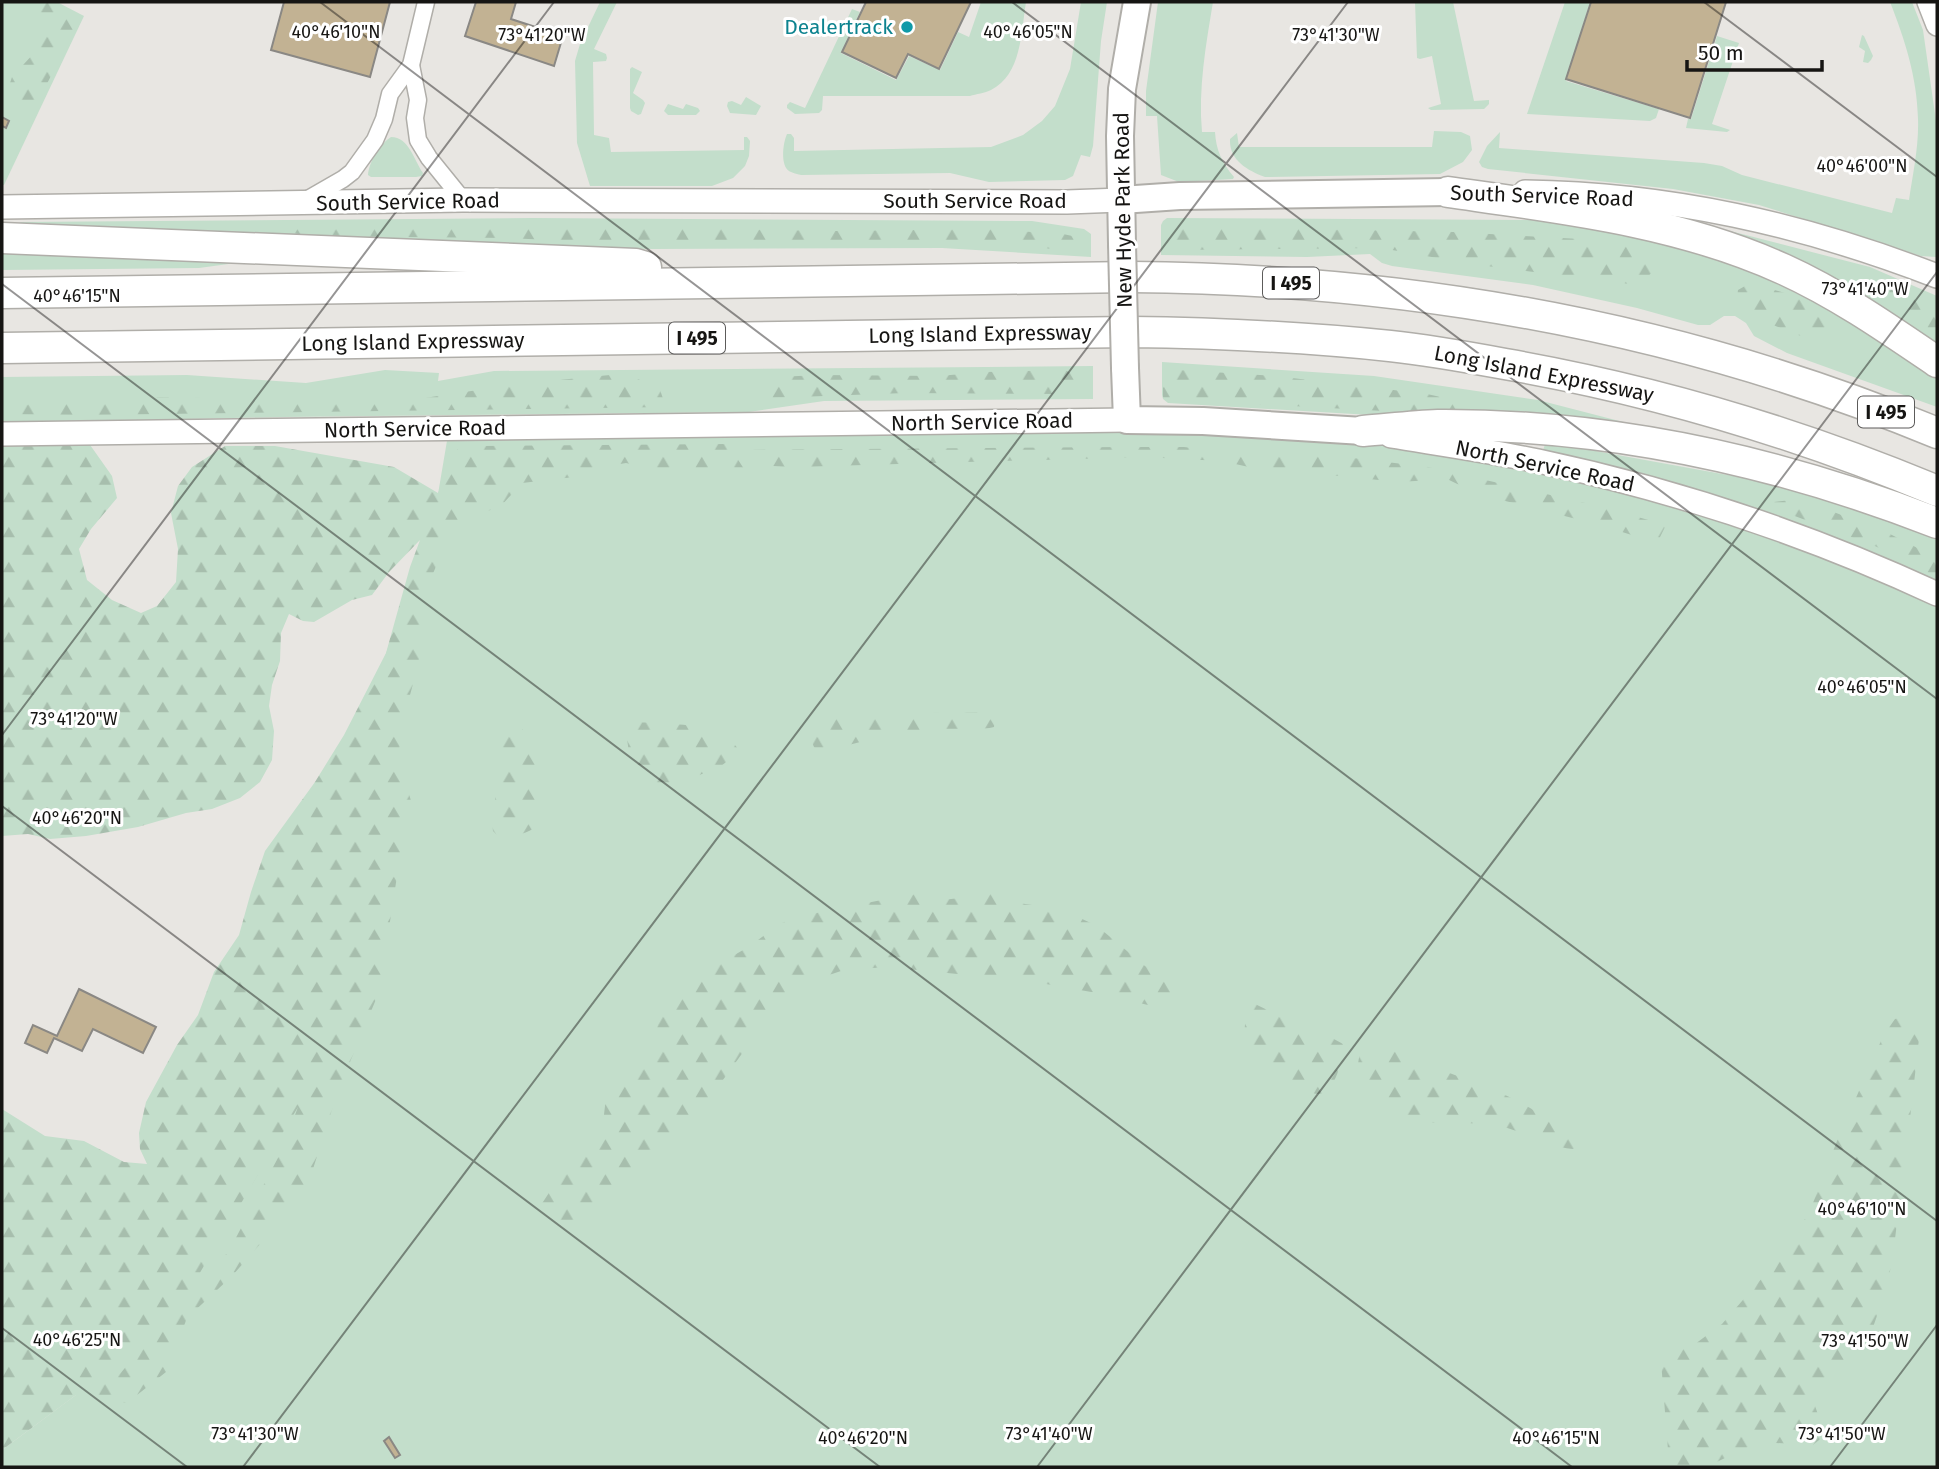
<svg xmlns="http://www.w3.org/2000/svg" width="1939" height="1469" viewBox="0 0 1939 1469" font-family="'Fira Sans',sans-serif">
<defs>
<pattern id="forest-firs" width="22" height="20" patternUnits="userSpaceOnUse" patternTransform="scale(1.75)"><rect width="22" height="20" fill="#c3decb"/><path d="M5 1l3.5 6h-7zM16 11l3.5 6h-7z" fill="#a7bead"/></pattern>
</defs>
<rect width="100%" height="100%" fill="#e8e6e2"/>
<g fill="#c3decb">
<path d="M2 2H57L84 16 4 185H2Z"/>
<path d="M600 2H617L594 49 606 54 607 58 606 61 593 62 594 135 609 138 611 152 744 150V137H747L750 141 749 156 745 166 733 178 712 186H590L577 143 575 61 580 44Z"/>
<path d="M981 2H1026C1021 32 1022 74 991 90 985 93 976 94 970 96H823L822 110 819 113 795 114 787 108V105L790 102 805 108 852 9 860 12 841 53 896 80 909 56 940 70 958 32 969 37Z"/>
<path d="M1081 2H1107L1101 41 1093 146 1090 157 1081 155 1073 176 1065 180 989 182 950 173 801 175C800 175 790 172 789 171 780 165 783 143 787 134H791L794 138V151L991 147 1023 135 1042 121 1055 106 1070 69Z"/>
<path d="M1158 2H1213C1206 44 1198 89 1202 132H1215C1216 150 1222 163 1234 177L1233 179 1179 182 1161 175 1157 116H1146V91Z"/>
<path d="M1415 2H1453L1474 101 1489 100V104L1484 109 1431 110 1428 108 1441 104 1432 56 1420 59 1417 58Z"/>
<path d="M1565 2H1590L1566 81 1659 109 1656 118 1650 121 1527 114Z"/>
<path d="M1890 2H1912L1923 30 1937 128 1936 257 1921 256 1759 205 1673 189 1488 169 1482 167 1479 162 1487 146 1500 132 1499 148 1704 163 1722 166 1742 175 1892 213 1896 198 1909 200C1913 173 1919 146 1918 119 1917 77 1905 40 1890 2Z"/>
<path d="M1862 35 1864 36 1873 56 1871 60 1868 63 1863 62 1865 51 1859 47Z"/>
<path d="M1717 36 1739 43 1712 124 1730 130 1727 132 1686 128 1688 119H1691Z"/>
<path d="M632 67 642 72 633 93 643 100 645 103 641 114 638 115 631 111 630 108V69Z"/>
<path d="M746 97 761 106 756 115 730 113 727 106 728 102 732 101 741 105Z"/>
<path d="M668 104 683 109 686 104 698 108 700 111 696 115H668L664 111Z"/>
<path d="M1434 131 1461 132 1470 136 1472 150 1463 162 1440 174 1265 177C1247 170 1229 160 1230 139L1237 133 1239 147H1432Z"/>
<path d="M391 137C409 137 414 160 423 173L422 176 416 177H371L368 175C369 162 380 144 391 137Z"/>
<path d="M532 218 1032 221 1084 229 1091 234V257L942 248 653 249 473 245 31 228 19 222Z"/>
<path d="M1167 218 1543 220 1639 234 1754 272 1855 323 1937 375V407L1787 353 1754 336 1746 323 1735 316H1724L1710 325H1698L1637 308 1533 285 1392 266 1382 263 1370 254 1307 257 1161 255V225L1163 221Z"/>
<path d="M1730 231 1870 267 1937 296V354L1835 284Z"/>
<path d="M2 249 257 260 199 268 2 270Z"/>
<path d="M1162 362 1374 376 1538 400 1685 438 1387 416 1168 403 1163 399 1162 395Z"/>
<path d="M1093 366V399L824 401 749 412 284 417 2 423V377L187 375 306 383 385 370 439 373 438 381 494 371Z"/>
<path d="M1270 424 1597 475 1937 594V1467H2V1450L167 1327 438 494 449 429Z"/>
<path d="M1546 442 1837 495 1937 540V585L1822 533 1543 450Z"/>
</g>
<g fill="url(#forest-firs)" fill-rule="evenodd">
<path d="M14 2H49L81 18 38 101 25 107 16 104 6 95 12 77 35 52 41 28 29 12Z"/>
<path d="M1185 222 1195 229 1207 227 1453 232 1636 242 1649 249 1655 270 1638 285 1471 264 1381 248 1169 250V245Z"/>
<path d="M463 225 837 231 986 229 1063 234 1077 237 1087 246 1054 249 969 242H749L644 245 509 238 308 236 293 233 296 226Z"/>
<path d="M1886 280 1937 305V348L1914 332 1883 304 1871 282Z"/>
<path d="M1745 286C1765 286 1800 294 1814 310 1820 317 1825 326 1830 334L1816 342 1745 314 1737 297 1738 290Z"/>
<path d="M1163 369 1275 376 1427 394 1481 406 1482 409 1475 412 1384 411 1163 399Z"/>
<path d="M1064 370 1075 374 1080 380 1077 388 1066 394 905 393 770 398 765 388 778 377 819 375 939 376 985 372Z"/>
<path d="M610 375 636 378 660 390 666 407 86 415 2 414V405L45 404 160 397 375 402 411 400 518 384Z"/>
<path d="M2 434 88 442 112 476 117 498 91 529 79 549 87 580 112 600 141 613 157 606 176 582 178 549 171 513 178 486 192 467 225 446H275L394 467 438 493 458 448 484 446 728 444 744 469 662 471 626 463 608 466 574 477 522 483 500 507 481 513 449 537 427 587 419 662 404 717 398 758 412 804 400 857 379 992 338 1091 312 1172 290 1210 232 1276 187 1318 166 1372 127 1403 76 1395 2 1450V1109L45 1136 84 1141 124 1162 147 1164 140 1149 139 1133 146 1102 177 1045 198 1015 214 972 239 935 251 892 265 851 315 782 344 735 386 653 410 567 420 540 389 572 372 595 352 600 314 622 303 621 289 614 281 633 280 661 272 685 269 706 274 731 272 760 260 782 240 798 212 809 186 813 138 827 86 836 50 839 28 834 2 836ZM298 1107 282 1150 229 1251 182 1303ZM146 1344 117 1377 87 1393 82 1391Z"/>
<path d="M1127 447H1184L1250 455H1328L1428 467 1599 506 1666 525 1657 543 1600 525 1478 494 1447 479 1399 482 1339 476 1271 472 1222 461 1143 457 795 467 749 465 743 450Z"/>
<path d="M1800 499 1888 533 1937 558V577L1875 546 1784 512 1774 502Z"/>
<path d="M984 712C993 713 997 717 994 727 984 730 953 728 939 729 899 733 859 740 820 754 806 742 812 727 822 715Z"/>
<path d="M509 721 518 723 532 743 541 796 536 827C525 835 512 836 498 836L493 831 492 823 495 804V776L504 725Z"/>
<path d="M635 722C663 724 722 721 738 749L734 756 721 766 666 789 651 787 638 783 632 772 627 739 630 727Z"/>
<path d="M985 892 1025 904 1061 909 1097 926 1145 966 1173 980 1183 992 1181 1001 1171 1007 1148 1005 1097 993 1029 981 887 967 844 970 817 979 797 989 775 1011 741 1055 712 1095 679 1133 631 1177 605 1204 570 1222 551 1220 541 1205 577 1150 603 1123 605 1106 603 1091 651 1050 658 1024 669 1002 682 995 712 968 750 946 779 924 801 916 912 894 942 900 969 897Z"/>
<path d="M1249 1004H1255L1294 1023 1323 1033 1343 1044C1343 1057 1336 1094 1318 1094 1299 1094 1249 1050 1245 1031 1244 1022 1247 1012 1249 1004Z"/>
<path d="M1922 1012 1911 1110 1893 1255 1887 1287 1863 1356 1819 1383 1813 1400 1825 1435 1813 1445 1759 1442 1706 1467H1675L1669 1463 1661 1361 1674 1345 1691 1347 1722 1324 1789 1247 1811 1208 1837 1141 1884 1034 1895 1019Z"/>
<path d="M1364 1044C1376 1047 1389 1050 1401 1053 1411 1057 1421 1063 1431 1066 1482 1086 1541 1102 1576 1147L1573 1149C1546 1147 1522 1130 1496 1125 1476 1121 1456 1125 1436 1123 1419 1121 1372 1106 1363 1091 1355 1077 1357 1057 1364 1044Z"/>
</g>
<g fill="#c2b293" stroke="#8a8884" stroke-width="2">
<path d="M284 2H390L370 77 271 50Z"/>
<path d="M476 2H516L511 19 563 36 554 66 465 36Z"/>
<path d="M866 2H971L939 69 908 54 896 78 842 52Z"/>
<path d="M1591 2H1726L1690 118 1566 79Z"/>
<path d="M2 117 9 121 6 128 2 126Z"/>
<path d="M79 989 156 1027 143 1053 93 1029 82 1051 54 1038 47 1053 25 1043 33 1025 57 1036Z"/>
<path d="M389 1437 400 1455 395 1458 384 1441Z"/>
</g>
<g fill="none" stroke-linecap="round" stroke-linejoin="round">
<g stroke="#b0aea9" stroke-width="19">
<g id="minor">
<path d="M411 65 418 100 415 118 418 140 429 158 463 200"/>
<path d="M303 202 343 179 352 172 375 140 384 119 390 94 411 65 426 2"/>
</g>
</g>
<g stroke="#b0aea9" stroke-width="24">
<path id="tertiary" d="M1928 2 1937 25"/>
</g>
<g stroke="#b0aea9" stroke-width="26">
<g id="secondary">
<path d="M1525 192C1670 194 1802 224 1937 276"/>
<path d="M2 207 463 200 1067 202 1121 200"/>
<path d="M2 434 1127 420"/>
<path d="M1391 436C1440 444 1489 451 1538 461 1675 490 1810 535 1937 594"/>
</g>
</g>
<g stroke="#b0aea9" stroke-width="30">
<g id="primary">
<path d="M1121 200 1180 196 1448 192"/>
<path d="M1122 244 1120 136 1122 89 1137 2"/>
<path d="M1125 368 1127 420 1203 421 1363 431"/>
</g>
</g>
<g stroke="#b0aea9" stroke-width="33">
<g id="motorway">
<path d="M1448 192C1561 208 1677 221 1783 269 1838 294 1887 328 1937 362"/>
<path d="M2 238 636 264 646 267"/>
<path d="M2 293 1131 277C1407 279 1681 327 1937 433"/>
<path d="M2 348 1130 332C1217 333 1303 337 1390 346 1428 350 1467 357 1505 364 1654 390 1798 433 1937 491"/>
<path d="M1363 431C1388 429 1413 426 1438 425 1609 424 1778 461 1937 523"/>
</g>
</g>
<use href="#minor" stroke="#fff" stroke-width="16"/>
<use href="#tertiary" stroke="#fff" stroke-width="21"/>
<use href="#secondary" stroke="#fff" stroke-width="23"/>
<use href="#primary" stroke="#fff" stroke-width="26"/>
<use href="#motorway" stroke="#fff" stroke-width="30"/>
<g stroke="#b0aea9" stroke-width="30" stroke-linecap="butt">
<path id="primary-bridge" d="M1122 244 1125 368"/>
</g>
<use href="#primary-bridge" stroke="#fff" stroke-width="26"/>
</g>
<path fill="none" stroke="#161513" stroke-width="2" stroke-opacity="0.45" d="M320 2 1937 1221M1012 2 1937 699M1704 2 1937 177M2 284 1572 1467M2 735 554 2M2 806 880 1467M2 1328 187 1467M243 1467 1348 2M1037 1467 1937 272M1830 1467 1937 1325"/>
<circle fill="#0f9aa8" stroke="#fff" stroke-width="2.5" cx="907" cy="27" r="7"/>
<g text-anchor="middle" stroke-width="6" stroke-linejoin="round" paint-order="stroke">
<g fill="#fff" stroke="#5c5b5a" stroke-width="2">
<rect x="1263" y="267.5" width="56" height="31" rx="5"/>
<rect x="669" y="322.5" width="56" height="31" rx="5"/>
<rect x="1858" y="396.5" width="56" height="31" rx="5"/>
</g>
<g font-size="19" font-weight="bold" fill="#161513">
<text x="1291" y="290">I 495</text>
<text x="697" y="345">I 495</text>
<text x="1886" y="419">I 495</text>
</g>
<g font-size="21" fill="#0d838f" stroke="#fff" text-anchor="end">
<text x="893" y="34">Dealertrack</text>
</g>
<g font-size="21" fill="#161513" stroke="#fff">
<text transform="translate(1542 196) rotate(2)" y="7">South Service Road</text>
<text x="975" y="208">South Service Road</text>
<text transform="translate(408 202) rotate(-1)" y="7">South Service Road</text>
<text transform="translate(1123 210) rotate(-91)" y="7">New Hyde Park Road</text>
<text transform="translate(980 334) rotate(-1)" y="7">Long Island Expressway</text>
<text transform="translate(413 342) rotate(-1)" y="7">Long Island Expressway</text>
<text transform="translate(1544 374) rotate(11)" y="7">Long Island Expressway</text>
<text transform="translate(982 422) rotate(-1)" y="7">North Service Road</text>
<text transform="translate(415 429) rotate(-1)" y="7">North Service Road</text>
<text transform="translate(1545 466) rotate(12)" y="7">North Service Road</text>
</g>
</g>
<g font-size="18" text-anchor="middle" fill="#161513" stroke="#fff" stroke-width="6" stroke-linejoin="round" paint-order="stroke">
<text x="336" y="38">40°46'10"N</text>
<text x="1028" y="38">40°46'05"N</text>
<text x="542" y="41">73°41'20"W</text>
<text x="1336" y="41">73°41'30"W</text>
<text x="1862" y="172">40°46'00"N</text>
<text x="1865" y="295">73°41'40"W</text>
<text x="77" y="302">40°46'15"N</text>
<text x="1862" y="693">40°46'05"N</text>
<text x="74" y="725">73°41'20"W</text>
<text x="77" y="824">40°46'20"N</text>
<text x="1862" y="1215">40°46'10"N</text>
<text x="77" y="1346">40°46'25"N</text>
<text x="1865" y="1347">73°41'50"W</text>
<text x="255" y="1440">73°41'30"W</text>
<text x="1049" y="1440">73°41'40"W</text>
<text x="1842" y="1440">73°41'50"W</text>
<text x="863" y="1444">40°46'20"N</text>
<text x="1556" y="1444">40°46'15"N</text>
</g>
<rect width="1939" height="1469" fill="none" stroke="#161513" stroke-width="7"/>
<path d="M1687 60v10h135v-10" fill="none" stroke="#161513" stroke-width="3.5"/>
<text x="1698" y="60" font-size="21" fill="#161513" stroke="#ffffff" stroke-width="5" paint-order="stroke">50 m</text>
</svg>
